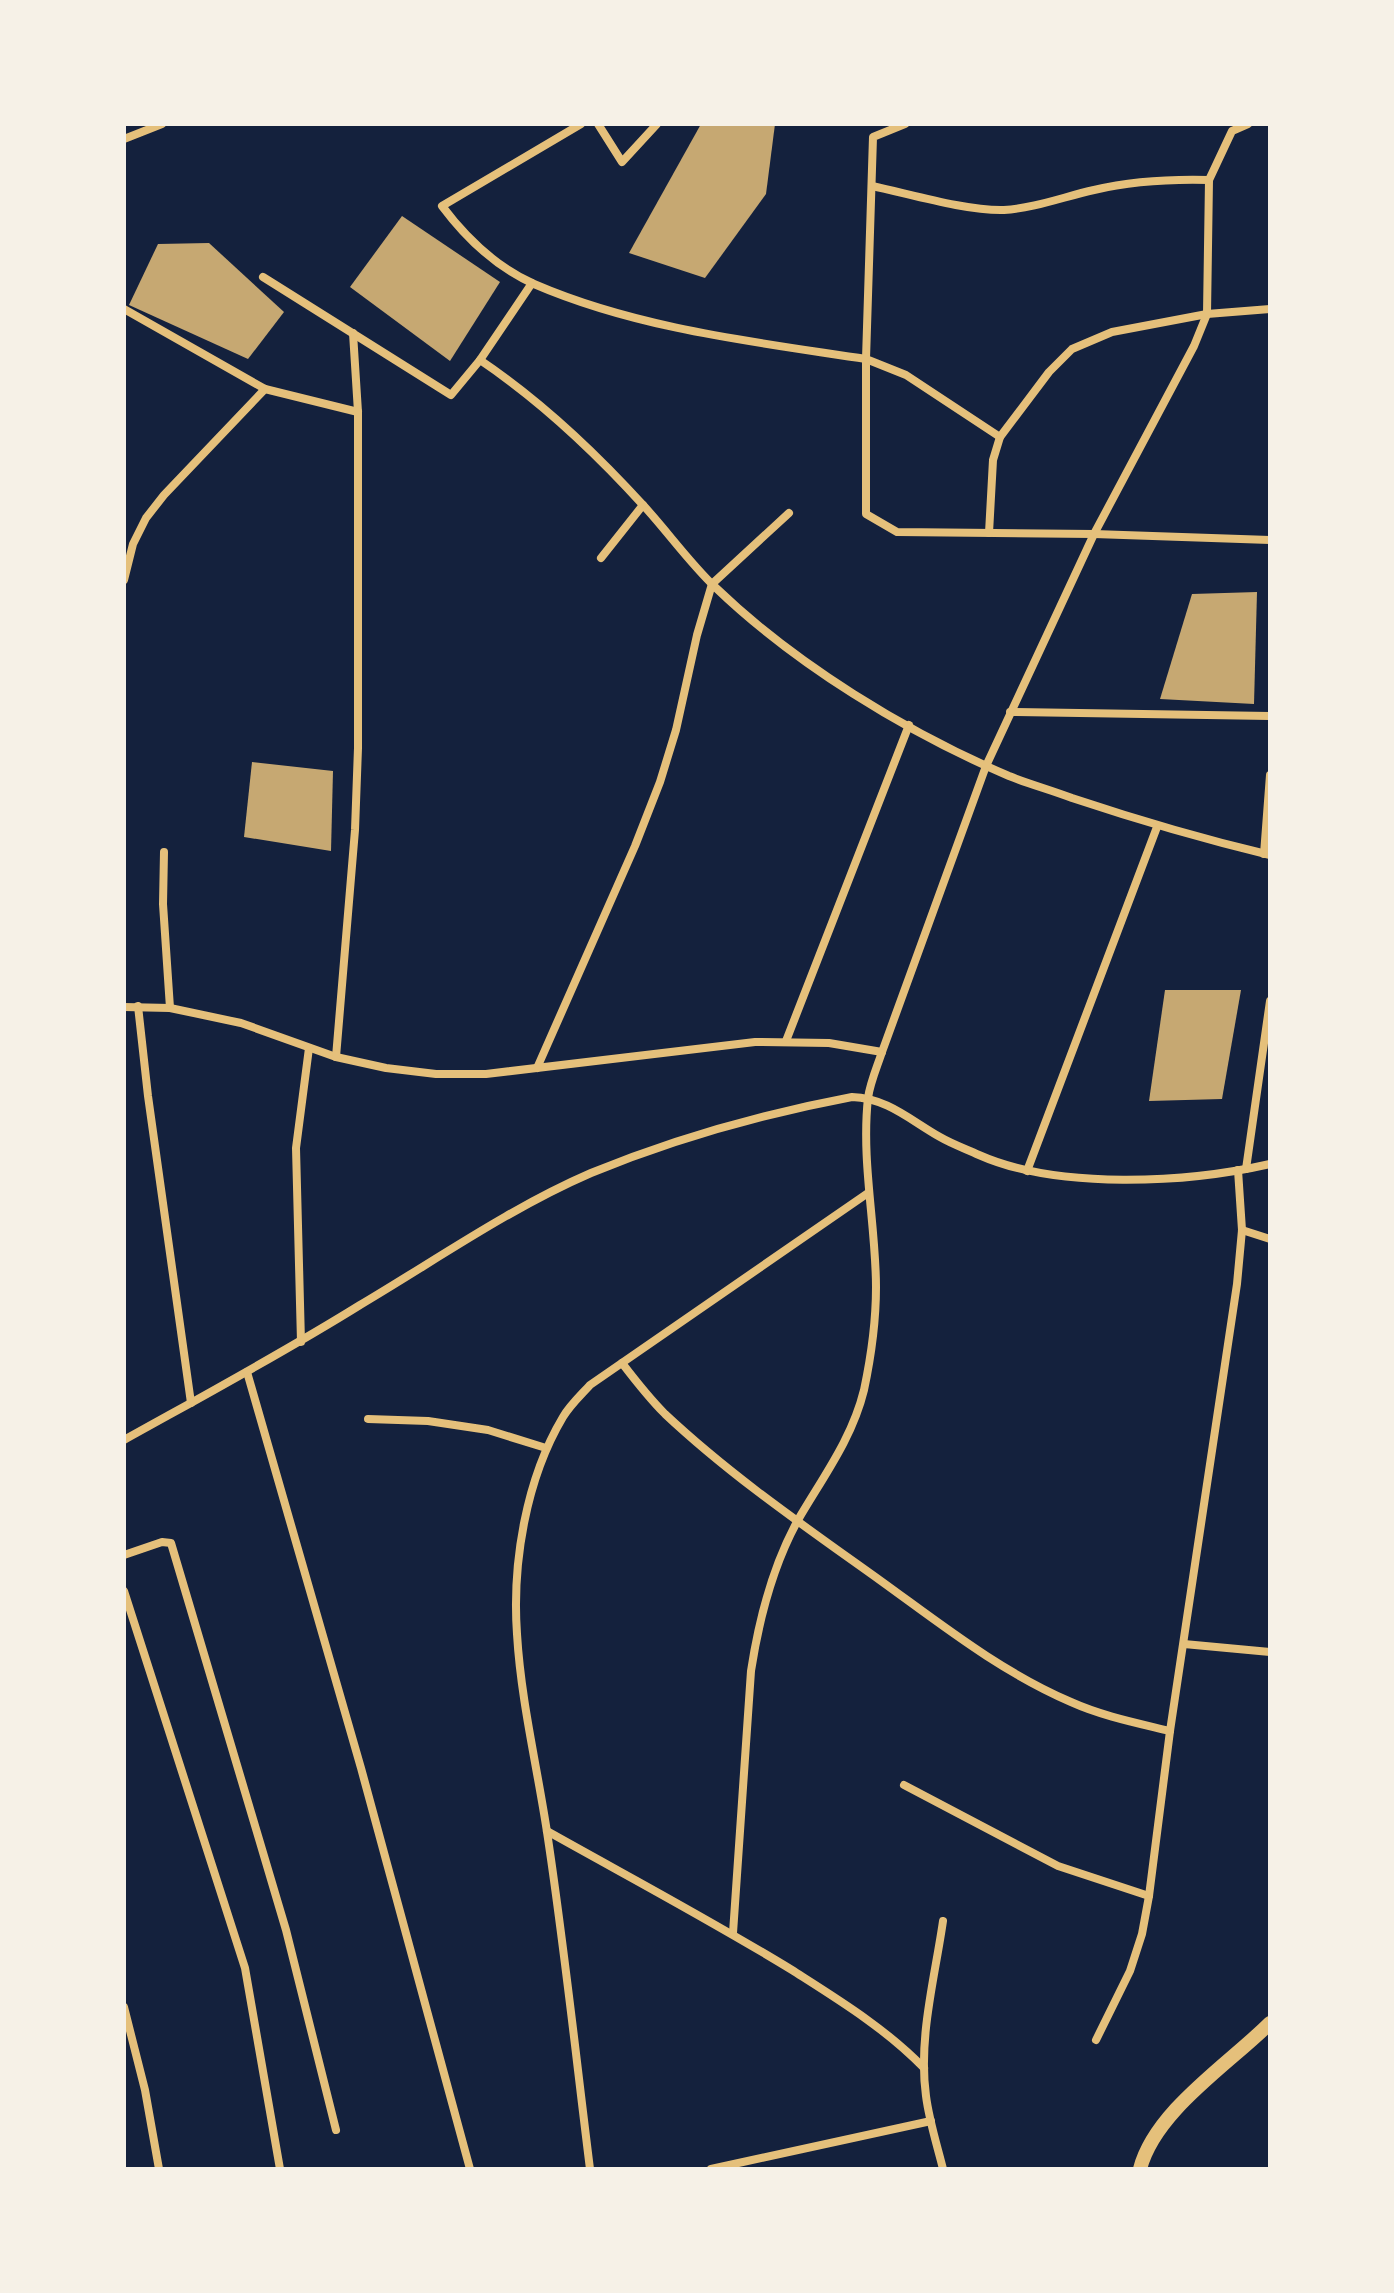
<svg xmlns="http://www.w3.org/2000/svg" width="1394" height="2293" viewBox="0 0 1394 2293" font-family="Karla,sans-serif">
<rect width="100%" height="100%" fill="#14213d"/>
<g fill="#c6a872">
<path d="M701 124H775L766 194 705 278 629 253Z"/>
<path d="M402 216 500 282 450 361 350 287Z"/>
<path d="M209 243 284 312 248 359 129 305 158 244Z"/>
<path d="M1257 592 1254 704 1160 699 1192 594Z"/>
<path d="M252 762 333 771 331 851 244 837Z"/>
<path d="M1165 990H1241L1222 1099 1149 1101Z"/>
</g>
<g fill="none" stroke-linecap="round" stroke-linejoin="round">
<g stroke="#e5c07b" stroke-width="8">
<path d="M581 124 442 206C466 238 496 267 534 284 638 329 755 342 866 359V514L897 532 1094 534 1270 540"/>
<path d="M598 124 622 162 657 124"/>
<path d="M905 124 873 137 866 359 906 375 1000 437"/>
<path d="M124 139 162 124"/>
<path d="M872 186C910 194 966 211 1004 210 1035 208 1063 197 1094 190 1132 181 1170 179 1209 180"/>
<path d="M263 277 451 395 480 360 532 283"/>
<path d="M124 309 265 389 358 412"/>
<path d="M480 360C541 401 593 450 643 505 667 531 689 562 715 587 795 664 906 732 1009 776 1029 784 1051 790 1072 798 1138 820 1203 839 1270 855"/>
<path d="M989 533 993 460 1000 437 1049 372 1072 349 1112 332 1207 314 1270 309"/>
<path d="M601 558 643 505"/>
<path d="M124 580 133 544 146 518 164 495 265 389"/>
<path d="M1010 712 1270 716"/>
<path d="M164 852 163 904 170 1008"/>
<path d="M1264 854 1270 775"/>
<path d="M138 1006 148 1096 191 1403"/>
<path d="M124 1007 170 1008 241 1023 336 1057 386 1068 436 1074H486L755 1042 829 1043 882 1052"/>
<path d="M786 1041 909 725"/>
<path d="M336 1057 355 830 358 748V412L353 333"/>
<path d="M537 1068 635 846 660 782 676 730 697 635 712 584 789 513"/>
<path d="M1246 1169 1270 1001"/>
<path d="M1027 1171 1157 827"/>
<path d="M1242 1230 1270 1239"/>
<path d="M301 1342 296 1148 309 1048"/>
<path d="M622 1363C635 1380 649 1398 665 1414 731 1476 807 1528 881 1581 942 1625 1001 1672 1071 1702 1102 1716 1137 1723 1170 1731"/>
<path d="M247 1372 361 1768 470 2169"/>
<path d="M368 1419 428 1421 488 1430 546 1448"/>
<path d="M124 1440C203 1396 283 1353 360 1305 436 1260 510 1208 591 1173 676 1138 762 1114 852 1097 887 1098 910 1120 940 1137 952 1144 966 1149 979 1155 1058 1190 1187 1183 1270 1164"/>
<path d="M124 1555 162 1542 171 1543 286 1930 336 2130"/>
<path d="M124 1591 245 1968 280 2169"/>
<path d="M1184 1644 1270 1652"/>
<path d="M904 1785 1058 1866 1149 1896"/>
<path d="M547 1831C629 1877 712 1921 792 1970 839 2000 885 2028 924 2068"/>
<path d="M943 1921C935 1977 918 2038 926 2096 929 2120 937 2145 943 2169"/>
<path d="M733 1933 751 1671C759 1619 772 1567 798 1520 823 1477 852 1439 864 1390 871 1357 876 1321 876 1287 876 1226 861 1161 868 1098 870 1083 877 1067 882 1052L986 766 1094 534 1194 346 1207 314 1209 180 1232 131 1248 124"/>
<path d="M124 2007 145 2090 159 2169"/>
<path d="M1096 2040 1130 1971 1142 1934 1149 1896 1170 1731 1237 1284 1242 1230 1238 1170"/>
<path d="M590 2169C576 2057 564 1944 547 1832 537 1766 521 1701 517 1634 512 1563 526 1479 563 1417 570 1405 581 1395 590 1385L868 1193"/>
<path d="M711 2169 931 2121"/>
</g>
<path stroke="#e5c07b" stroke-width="14" d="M1140 2169C1155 2111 1229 2064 1270 2023"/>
</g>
<rect width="1394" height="2293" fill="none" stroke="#f6f1e7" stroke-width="252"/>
</svg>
